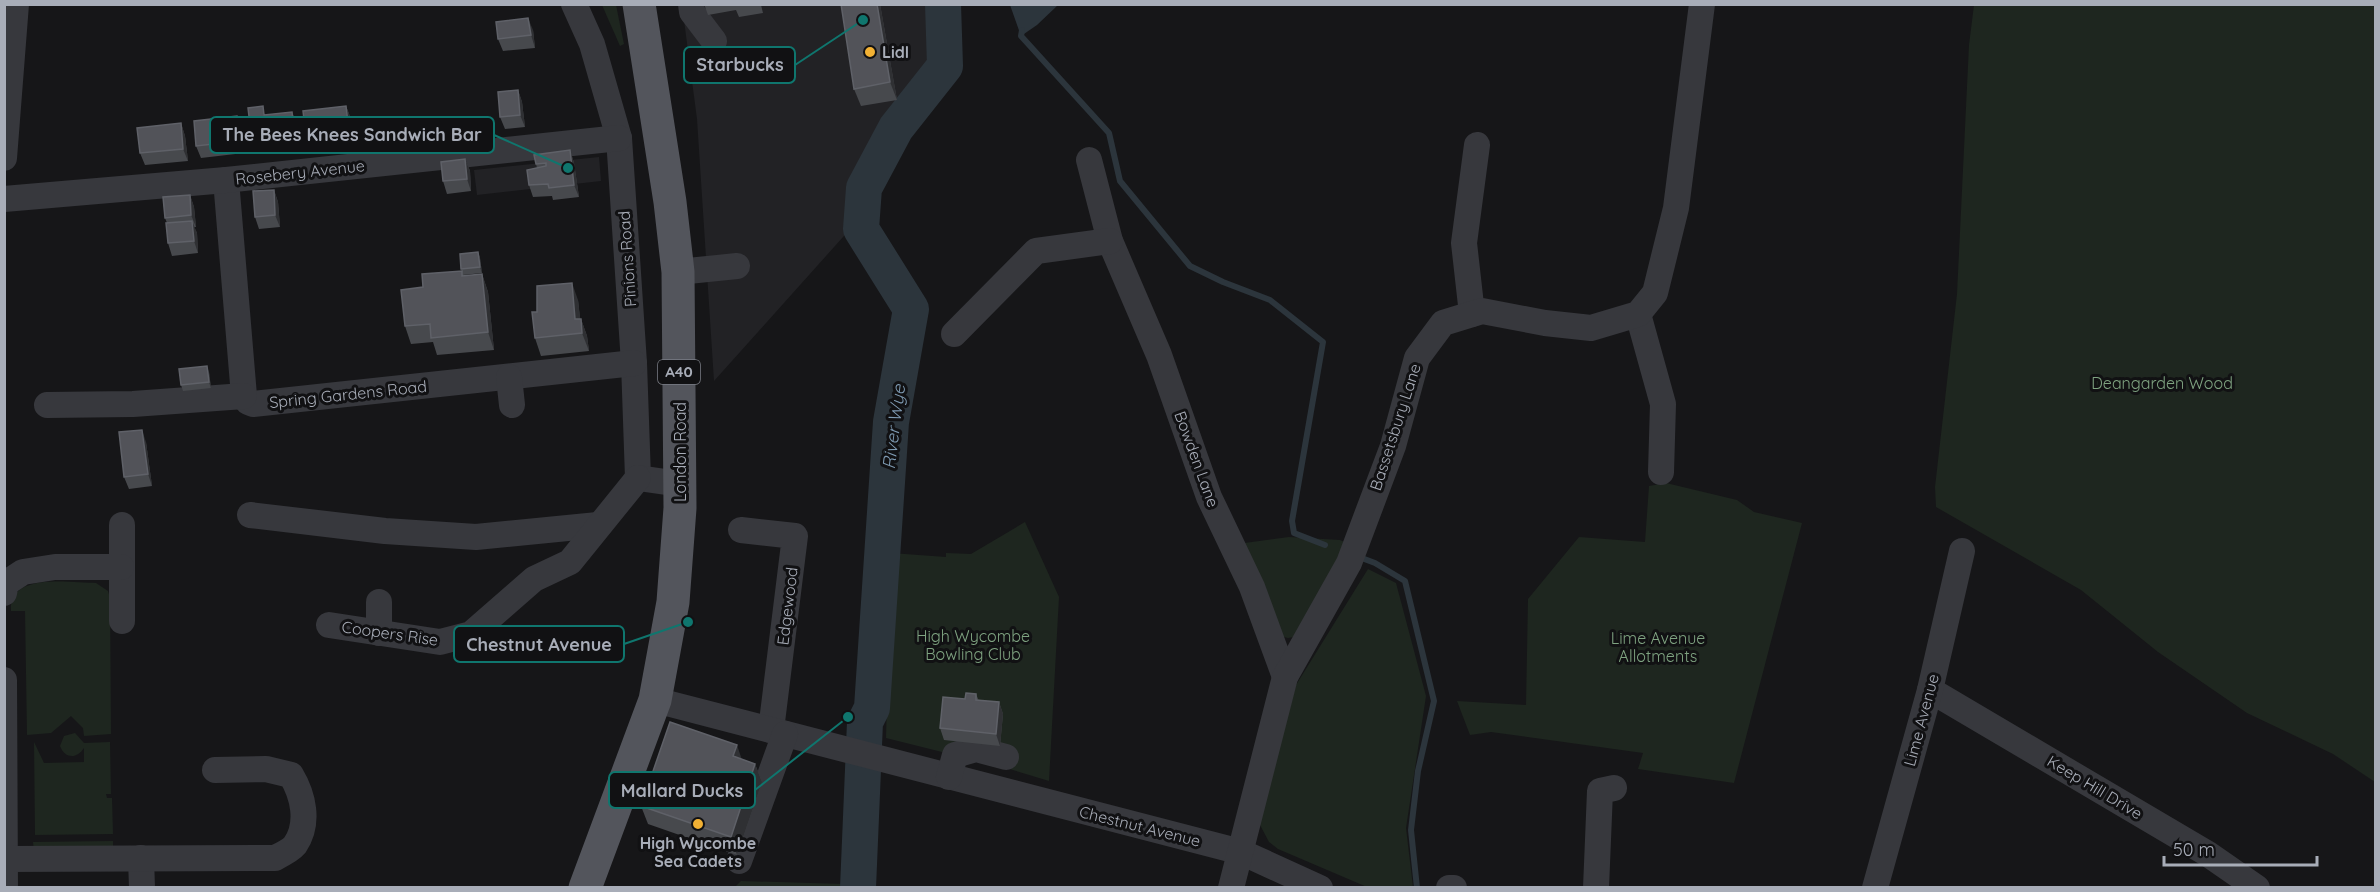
<svg xmlns="http://www.w3.org/2000/svg" width="2380" height="892" viewBox="0 0 2380 892" font-family="Quicksand,sans-serif">
<rect width="100%" height="100%" fill="#161618"/>
<g fill="#222225">
<path d="M682 5H940L934 31 935 54 929 72 878 133 851 182 847 207 852 227 714 381 697 119Z"/>
<path d="M599 157 601 181 477 195 474 170Z"/>
</g>
<g fill="#1e261f">
<path d="M602 5H616L624 44 620 46Z"/>
<path d="M1974 5H2375V782L2333 754 2247 713 2158 652 2081 590 1936 507 1935 487 1957 294 1969 45Z"/>
<path d="M1666 483 1737 500 1754 512 1802 523 1734 783 1638 769 1643 753 1491 732 1470 735 1457 701 1526 705 1528 599 1579 537 1645 542 1649 486Z"/>
<path d="M1025 522 1059 597 1049 781 1003 767 958 747 942 752 886 738 891 553 946 557V553L971 554Z"/>
<path d="M1289 537 1340 540 1349 544 1299 636 1288 638 1277 635 1237 544Z"/>
<path d="M1368 569 1396 583 1426 696 1406 828 1413 887H1367L1278 849 1269 842 1259 823 1296 685Z"/>
<path d="M96 583 108 591 110 598 111 734 84 736 83 728 71 716 51 733 27 735 25 611H11C8 572 70 583 96 583Z"/>
<path d="M75 733 84 743 110 742 111 794H106L107 798H112L113 834 35 835 34 742 44 763 84 762V748C77 759 65 759 60 746L64 736Z"/>
<path d="M113 841V850L34 851 33 842Z"/>
<path d="M741 881 844 884V887H735Z"/>
</g>
<path fill="#2c353c" d="M1010 5V4L1058 5 1037 25 1021 36Z"/>
<g fill="none" stroke-linecap="round" stroke-linejoin="round">
<g stroke="#2c353c" stroke-width="6">
<path d="M1022 30 1021 36 1109 133 1120 181 1190 266 1223 282 1270 300 1323 342 1292 521 1294 533 1325 545"/>
<path d="M1359 557 1375 563 1405 581 1434 701 1418 771 1411 830 1417 888"/>
</g>
<path stroke="#2c353c" stroke-width="36" d="M858 888 865 722 872 708 891 422 911 309 861 229 864 188 896 128 945 66 943 4"/>
<g stroke="#37383d" stroke-width="26">
<path d="M574 4 592 44 619 138 634 363 638 478"/>
<path d="M691 4 692 12 714 41"/>
<path d="M4 158 16 4"/>
<path d="M1089 160 1110 241 1159 355 1209 497 1252 587 1285 677"/>
<path d="M226 180 244 396 248 402 253 404 634 363"/>
<path d="M4 199 226 180 619 138"/>
<path d="M678 272 737 266"/>
<path d="M1472 314 1464 243 1477 145"/>
<path d="M1638 314 1663 404 1661 472"/>
<path d="M954 334 1036 251 1110 241"/>
<path d="M509 377 512 405"/>
<path d="M47 405 133 404 244 396"/>
<path d="M638 478 680 484"/>
<path d="M250 515 385 531 476 537 598 525"/>
<path d="M122 525V621"/>
<path d="M741 530 795 536 771 730"/>
<path d="M4 593 6 583 23 572 55 567H121"/>
<path d="M329 625 440 642 471 634 534 579 570 562 638 478"/>
<path d="M379 633V602"/>
<path d="M4 680 5 888"/>
<path d="M1930 690 2208 854 2257 888"/>
<path d="M655 700 1241 852 1320 888"/>
<path d="M949 777 955 755 976 749 1006 757"/>
<path d="M141 858 142 888"/>
<path d="M5 859 275 858C281 855 291 850 295 845 310 823 303 795 291 775L266 769 215 770"/>
<path d="M739 861 785 734"/>
<path d="M1231 888 1285 677 1349 563 1393 446 1417 358 1443 323 1482 311 1545 323 1591 328 1638 314 1655 293 1676 208 1702 4"/>
<path d="M1449 888H1454"/>
<path d="M1596 888 1600 791 1614 788"/>
<path d="M1875 888 1930 690 1962 551"/>
</g>
<path stroke="#53555c" stroke-width="33" d="M585 888 655 700 673 602 680 508 678 272 670 202 639 4"/>
</g>
<g fill="#47494d">
<path d="M704 4H763L761 5 763 13 739 17 736 10 708 15Z"/>
<path d="M880 4 897 100 861 106 854 89Z"/>
<path d="M533 30 535 48 503 51 498 39Z"/>
<path d="M518 90 522 102 525 127 505 129 500 117Z"/>
<path d="M346 106 351 119 353 144 310 148 306 136Z"/>
<path d="M292 112 297 124 299 149 257 154 252 142 267 115Z"/>
<path d="M181 123 185 136 188 161 145 165 140 153Z"/>
<path d="M241 128 244 153 201 158 196 146Z"/>
<path d="M570 150 574 163 579 197 553 200 552 196 533 197 529 185 537 168 536 164Z"/>
<path d="M465 159 470 171 471 191 447 194 443 181Z"/>
<path d="M274 190 278 202 280 227 259 229 255 217Z"/>
<path d="M190 195 194 207 196 227H194L197 233 198 253 172 256 168 243 167 223 165 218Z"/>
<path d="M478 252 480 258 482 273 463 275 461 269Z"/>
<path d="M462 271 464 276 482 274 488 292 494 350 437 355 433 342 411 344 405 326 423 287Z"/>
<path d="M578 300 580 319H581L587 336 589 351 541 356 535 338 537 312Z"/>
<path d="M209 372 211 388 183 391 181 385Z"/>
<path d="M146 442 152 486 129 489 124 477Z"/>
<path d="M976 694 979 701 999 702 1003 714 1000 746 944 740 940 728 965 699Z"/>
<path d="M742 759 755 764 762 782 737 855 648 824 641 806Z"/>
</g>
<g fill="#2f3033">
<path d="M877 4H880L897 100 890 82Z"/>
<path d="M528 18 533 30 535 48 531 35Z"/>
<path d="M518 90 522 102 525 127 520 115Z"/>
<path d="M346 106 351 119 353 144 349 132Z"/>
<path d="M292 112 297 124 299 149 295 137Z"/>
<path d="M237 116 241 128 244 153 240 141Z"/>
<path d="M181 123 185 136 188 161 183 149Z"/>
<path d="M570 150 574 163 579 197 574 185Z"/>
<path d="M465 159 470 171 471 191 467 179Z"/>
<path d="M274 190 278 202 280 227 275 215Z"/>
<path d="M190 195 194 207 196 227 191 215Z"/>
<path d="M192 221 197 233 198 253 194 241Z"/>
<path d="M478 252 480 258 482 273 480 267Z"/>
<path d="M482 274 488 292 494 350 488 332Z"/>
<path d="M572 283 578 300 582 333 575 319Z"/>
<path d="M581 319 587 336 589 351 582 333Z"/>
<path d="M207 366 209 372 211 388 209 382Z"/>
<path d="M142 430 146 442 152 486 148 474Z"/>
<path d="M999 702 1003 714 1000 746 996 734Z"/>
<path d="M737 745 743 763 733 756Z"/>
<path d="M755 764 762 782 737 855 731 837Z"/>
</g>
<g fill="#525359" stroke="#5f6168" stroke-width="1.5">
<path d="M841 4H877L890 82 854 89Z"/>
<path d="M528 18 531 35 498 39 496 22Z"/>
<path d="M518 90 520 115 500 117 498 92Z"/>
<path d="M263 106 264 115 292 112 295 137 252 142 248 108Z"/>
<path d="M346 106 349 132 306 136 303 111Z"/>
<path d="M237 116 240 141 196 146 194 121Z"/>
<path d="M181 123 183 149 140 153 137 128Z"/>
<path d="M570 150 574 185 549 188 548 184 529 185 527 170 546 166V163L536 164 534 155Z"/>
<path d="M465 159 467 179 443 181 441 162Z"/>
<path d="M274 190 275 215 255 217 253 191Z"/>
<path d="M190 195 191 215 165 218 163 197Z"/>
<path d="M192 221 194 241 168 243 166 223Z"/>
<path d="M478 252 480 267 461 269 460 254Z"/>
<path d="M462 271V276L482 274 488 332 431 338 430 324 405 326 401 290 423 287 422 274Z"/>
<path d="M572 283 575 319H581L582 333 535 338 532 312H537V286Z"/>
<path d="M207 366 209 382 181 385 179 369Z"/>
<path d="M142 430 148 474 124 477 119 432Z"/>
<path d="M966 693 976 694V700L999 702 996 734 940 728 943 697 965 699Z"/>
<path d="M670 722 737 745 733 756 755 764 731 837 641 806Z"/>
</g>
<g fill="#f2b134" stroke="#111113" stroke-width="2">
<circle cx="870" cy="52" r="6"/>
<circle cx="698" cy="824" r="6"/>
</g>
<g text-anchor="middle" stroke-width="6" stroke-linejoin="round" paint-order="stroke">
<rect fill="#111113" stroke="#7b7e86" stroke-width="1.5" x="658" y="360" width="42" height="24" rx="4.5"/>
<g font-size="15" font-weight="bold" fill="#a8adb8">
<text x="679" y="377">A40</text>
</g>
<g font-size="16" font-weight="bold" fill="#a8adb8" stroke="#111113" text-anchor="start">
<text x="882" y="58">Lidl</text>
<text x="698" y="849" text-anchor="middle">High Wycombe<tspan x="698" dy="18">Sea Cadets</tspan></text>
</g>
<g font-size="16" fill="#a8adb8" stroke="#111113">
<text transform="translate(300 172) rotate(-6)" y="6">Rosebery Avenue</text>
<text transform="translate(627 259) rotate(-94)" y="6">Pinions Road</text>
<text transform="translate(348 394) rotate(-6)" y="6">Spring Gardens Road</text>
<text transform="translate(1395 427) rotate(-72)" y="6">Bassetsbury Lane</text>
<text transform="translate(680 452) rotate(-90)" y="6">London Road</text>
<text transform="translate(1197 459) rotate(70)" y="6">Bowden Lane</text>
<text transform="translate(787 606) rotate(-83)" y="6">Edgewood</text>
<text transform="translate(390 633) rotate(8)" y="6">Coopers Rise</text>
<text transform="translate(1921 720) rotate(-75)" y="6">Lime Avenue</text>
<text transform="translate(2095 787) rotate(31)" y="6">Keep Hill Drive</text>
<text transform="translate(1140 826) rotate(14)" y="6">Chestnut Avenue</text>
</g>
<g font-size="16" fill="#7fa381" stroke="#111113">
<text x="2162" y="389">Deangarden Wood</text>
<text x="973" y="642">High Wycombe<tspan x="973" dy="18">Bowling Club</tspan></text>
<text x="1658" y="644">Lime Avenue<tspan x="1658" dy="18">Allotments</tspan></text>
</g>
<g font-size="18" font-style="italic" fill="#7f9bb3" stroke="#111113">
<text transform="translate(894 427) rotate(-83)" y="6">River Wye</text>
</g>
</g>
<path fill="none" stroke="#0f766e" stroke-width="2" d="M863 20L795 65M568 168L494 135M688 622L624 644M848 717L755 790"/>
<g fill="#0f766e" stroke="#111113" stroke-width="2">
<circle cx="863" cy="20" r="6"/>
<circle cx="568" cy="168" r="6"/>
<circle cx="688" cy="622" r="6"/>
<circle cx="848" cy="717" r="6"/>
</g>
<g fill="#111113" stroke="#0f766e" stroke-width="2">
<rect x="684" y="47" width="111" height="36" rx="6"/>
<rect x="210" y="117" width="284" height="36" rx="6"/>
<rect x="454" y="626" width="170" height="36" rx="6"/>
<rect x="609" y="772" width="146" height="36" rx="6"/>
</g>
<g font-size="18" text-anchor="middle" font-weight="bold" fill="#a8adb8">
<text x="740" y="71">Starbucks</text>
<text x="352" y="141">The Bees Knees Sandwich Bar</text>
<text x="539" y="651">Chestnut Avenue</text>
<text x="682" y="797">Mallard Ducks</text>
</g>
<rect width="2380" height="892" fill="none" stroke="#a8adb8" stroke-width="12"/>
<path d="M2164 856v9h153v-9" fill="none" stroke="#a8adb8" stroke-width="3"/>
<text x="2173" y="856" font-size="18" fill="#a8adb8" stroke="#111113" stroke-width="4.5" paint-order="stroke">50 m</text>
</svg>
